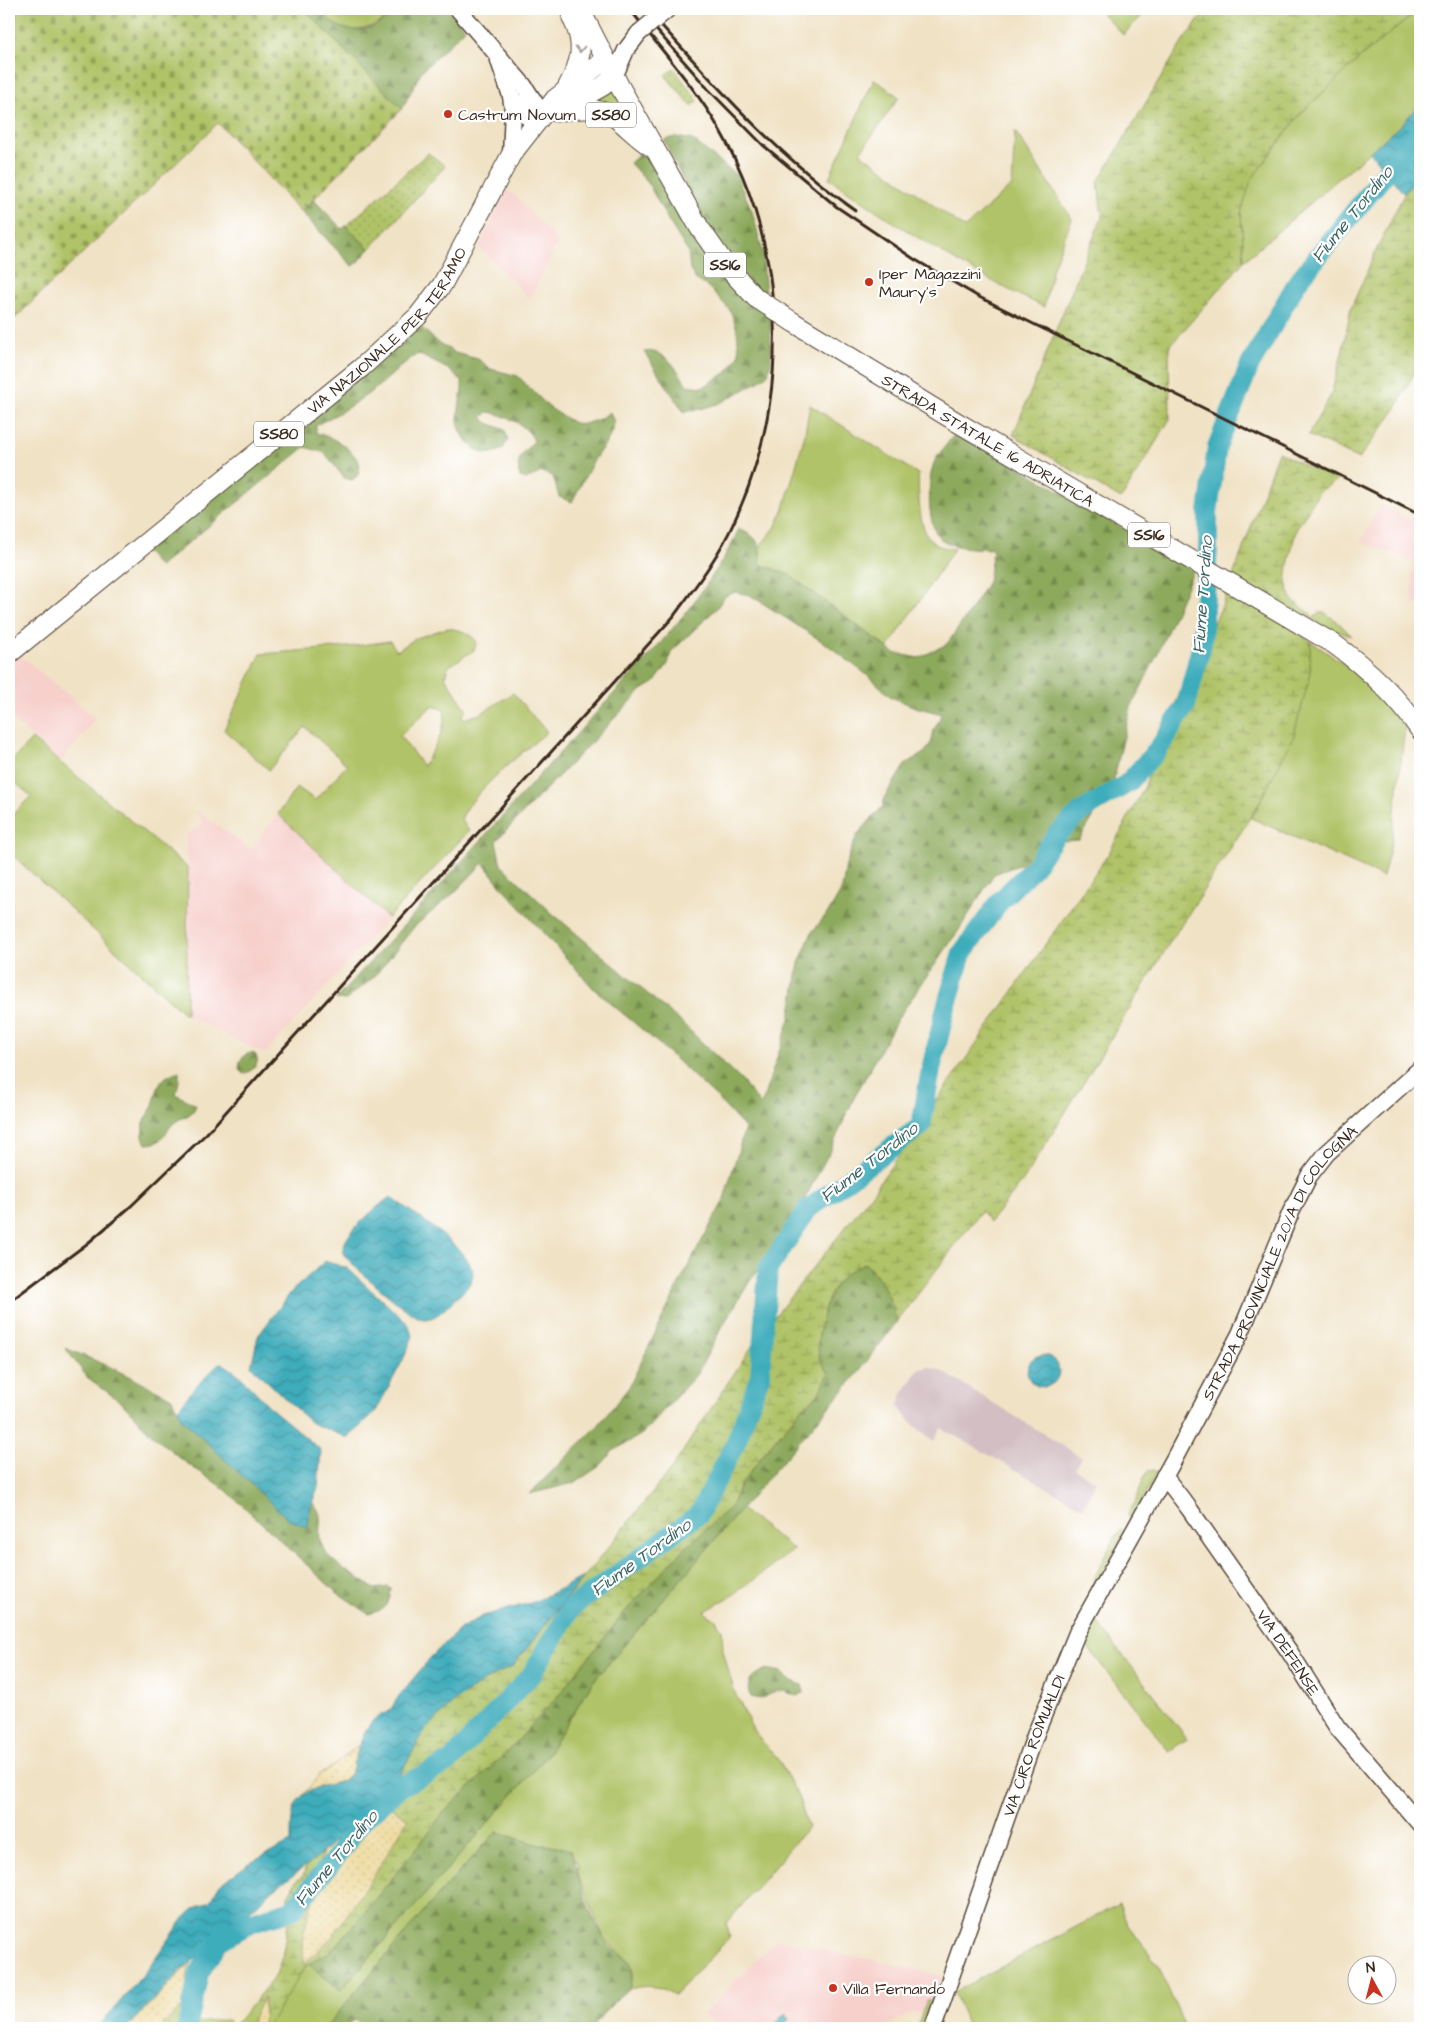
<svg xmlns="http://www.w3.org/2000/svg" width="1429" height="2037" viewBox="0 0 1429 2037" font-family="'Architects Daughter',sans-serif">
<defs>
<pattern id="forest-firs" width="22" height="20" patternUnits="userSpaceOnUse" patternTransform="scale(1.25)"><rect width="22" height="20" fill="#8ca95c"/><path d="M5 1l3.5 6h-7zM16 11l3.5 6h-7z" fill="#748a4b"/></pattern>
<pattern id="wetland-marsh" width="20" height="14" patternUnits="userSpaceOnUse" patternTransform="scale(1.25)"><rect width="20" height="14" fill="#b0c367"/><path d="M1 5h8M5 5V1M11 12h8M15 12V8" fill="none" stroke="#909f54"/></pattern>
<pattern id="sand-dots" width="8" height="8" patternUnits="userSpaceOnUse" patternTransform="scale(1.25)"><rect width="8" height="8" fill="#eeda9e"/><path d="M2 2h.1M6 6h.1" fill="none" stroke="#cdbb88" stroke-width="1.8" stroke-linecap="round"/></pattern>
<pattern id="cemetery-stones" width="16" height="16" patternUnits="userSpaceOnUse" patternTransform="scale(1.25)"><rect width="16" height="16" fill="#b0c367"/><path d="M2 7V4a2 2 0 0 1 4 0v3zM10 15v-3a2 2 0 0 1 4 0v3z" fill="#909f54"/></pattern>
<pattern id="garden-dots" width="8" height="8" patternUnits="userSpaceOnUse" patternTransform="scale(1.25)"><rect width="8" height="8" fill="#b0c367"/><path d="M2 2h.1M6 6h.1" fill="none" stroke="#909f54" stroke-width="1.8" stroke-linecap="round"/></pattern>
<pattern id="water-waves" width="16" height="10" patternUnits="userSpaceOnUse" patternTransform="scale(1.25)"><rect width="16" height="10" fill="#3eacbb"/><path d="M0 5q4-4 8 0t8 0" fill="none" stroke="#358c97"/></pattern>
</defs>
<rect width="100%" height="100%" fill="#fff"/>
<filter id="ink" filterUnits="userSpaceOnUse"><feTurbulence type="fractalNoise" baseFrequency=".02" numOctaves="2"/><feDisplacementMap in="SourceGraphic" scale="10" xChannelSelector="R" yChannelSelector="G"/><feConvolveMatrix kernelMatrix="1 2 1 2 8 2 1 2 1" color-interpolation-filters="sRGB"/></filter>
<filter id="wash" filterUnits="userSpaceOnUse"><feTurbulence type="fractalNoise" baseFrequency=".0096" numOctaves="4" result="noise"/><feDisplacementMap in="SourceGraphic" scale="20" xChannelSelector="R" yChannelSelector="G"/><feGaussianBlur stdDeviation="1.12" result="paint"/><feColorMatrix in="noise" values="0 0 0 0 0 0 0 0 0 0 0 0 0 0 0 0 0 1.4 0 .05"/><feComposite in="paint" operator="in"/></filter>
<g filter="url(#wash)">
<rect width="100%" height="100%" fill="#f0e2c5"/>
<g fill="#f7d0cc">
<path d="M507 191 513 193 558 242 530 299 479 247Z"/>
<path d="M1381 505 1420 525V603L1413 606 1412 561 1361 542Z"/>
<path d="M19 654 96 719 61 761 9 717V662Z"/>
<path d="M196 810 251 850 278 814 388 918 265 1054 186 1015 188 868 186 834 203 824Z"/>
<path d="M777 1939 943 1976 934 2001H927L922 2013H911L882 2028H722L702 2015Z"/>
</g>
<path fill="#d2bec3" d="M930 1367 943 1372 1081 1457 1075 1469 1096 1481 1083 1508 941 1428 934 1441 917 1428 904 1414 899 1404 903 1393 914 1376 920 1369Z"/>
<g fill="#b0c367" stroke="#767642" fill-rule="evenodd">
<path d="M322 9H400C378 27 338 46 322 9Z"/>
<path d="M1098 9H1149L1123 35Z"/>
<path d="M1420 9V103L1404 122 1244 261 1241 213 1250 180 1300 114 1362 56Z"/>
<path d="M874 79 899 97 860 153 965 228 1012 185 1015 131 1072 219 1053 267 1044 307C968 272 897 226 829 178Z"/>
<path d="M613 85 635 123 583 102Z"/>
<path d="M810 405 918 474C919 493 917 532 935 544 940 547 949 548 954 549L888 648 789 575 760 564V546L775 528 784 508 804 438Z"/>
<path d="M1319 613H1325L1337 621 1352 636 1327 628 1311 618Z"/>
<path d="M447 628C460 630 469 632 477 642L474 650 448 667 445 677 467 710 462 716 463 719 480 714 513 693 547 732C521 754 476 788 461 819L469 831 388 918 278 814 297 787 315 800 347 765 305 727 269 770 224 730 261 654 347 647 390 641 397 651 416 638ZM432 706 444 709C448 728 433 750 423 766L400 736Z"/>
<path d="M1310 641 1360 675 1383 696 1405 727 1391 845 1383 877 1251 818 1258 807 1310 676Z"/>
<path d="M32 739 188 868 186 1015 9 852V818L31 796 9 778V764Z"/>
<path d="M1149 1470H1153L1157 1473 1132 1519 1129 1518 1128 1513 1136 1501 1143 1479Z"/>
<path d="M741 1509 794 1550 733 1595 704 1612 715 1619 722 1630 723 1650 734 1691 753 1730 779 1761 798 1796 808 1827 726 1924 730 1937 674 1995C659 1985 647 1985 629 1989L633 1973 631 1963 604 1938 579 1878 577 1862 557 1846 539 1845 496 1832 424 1911 325 2028H267L297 1978 308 1964 341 1990 545 1758 592 1683Z"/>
<path d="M1121 1529 1125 1532 1090 1594C1093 1577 1110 1544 1121 1529Z"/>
<path d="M1094 1618 1186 1737 1187 1739 1169 1751 1081 1639Z"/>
<path d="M1119 1904 1127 1924 1158 1965 1185 2028H969L954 1992Z"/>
<path d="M927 2000 934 2001 924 2028H917Z"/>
</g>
<g fill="url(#forest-firs)" stroke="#646a3d" fill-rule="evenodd">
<path d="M304 9H322C331 29 355 35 375 26 383 22 393 11 401 9 409 6 437 9 447 9L465 29 421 72 402 109Z"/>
<path d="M675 137 693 140 736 175 752 211 762 249 766 293C727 282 682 177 664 140Z"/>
<path d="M640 154 651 156 770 317 771 362 768 374 758 382 720 403 701 409 684 412 644 352C666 348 677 370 687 385L703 387 727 372 739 355 737 330 731 312 719 298 708 287 695 279 690 270 688 252 668 220 648 183 630 163Z"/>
<path d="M314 200 342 229 346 226 370 249 353 267 301 212Z"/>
<path d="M419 325 436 341 455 353 478 359 491 369 518 376 550 408 574 423 584 424 600 419 610 412 614 422 613 431 606 443 595 458 572 502 559 497 553 476 542 472 527 479 520 477C515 458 522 454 534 441 528 425 505 415 488 412L482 417 486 422 505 430 508 440 503 449C497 452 490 454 484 453 472 451 458 432 458 420 458 407 463 394 462 381L448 369 418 354C405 361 396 371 385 381 364 398 341 413 316 425V433C335 438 350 446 360 464L358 475 352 480 344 478 325 453 305 447 159 567 141 547Z"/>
<path d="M957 431 1194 570 1156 657 1131 707 1112 787 1079 840 1040 843 1030 861 994 874 957 933 898 1018 854 1098 830 1151 783 1240 750 1281 722 1327 697 1374 642 1434 613 1451 600 1466 574 1483 529 1494 597 1427 629 1387 686 1270 723 1202 745 1128 717 1098 658 1043 595 990 501 886 483 863 454 893 414 927 374 977 346 1000 336 999C417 912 496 823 575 736 633 671 702 608 739 529 760 539 759 541 760 564L789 575 894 653 919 658 947 644 968 614 988 582 993 549C977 548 957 549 943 541 926 530 927 480 934 463 939 452 950 441 957 431ZM735 592 750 595 829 646 871 678 891 697 915 707 942 714 934 730 931 743 925 752 905 765 885 796 883 806 858 834 854 842 846 865 842 889 830 910 812 932 799 963 790 1019 761 1105 741 1080 681 1022 552 913 501 865 496 841 642 690 654 683 668 664 671 652 716 609 725 596Z"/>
<path d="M253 1052C263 1061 254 1071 243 1074L239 1070 240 1061 245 1055Z"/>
<path d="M179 1071V1081L176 1094 196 1105C193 1117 182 1116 174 1123 164 1132 165 1144 146 1144 138 1129 146 1120 152 1107 159 1089 156 1078 179 1071Z"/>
<path d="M865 1263C884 1282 890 1296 897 1322L853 1379 592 1683 545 1758 341 1990 308 1964 334 1949 412 1854 444 1812 510 1749 556 1698 623 1614 678 1555 731 1506 739 1487 765 1452 799 1411 818 1395 829 1373C823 1365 819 1358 818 1349 817 1340 820 1330 821 1322 828 1294 837 1274 865 1263Z"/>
<path d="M65 1348 106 1365 171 1397 182 1419 308 1528 310 1509 312 1502C327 1517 316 1526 321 1543 328 1564 358 1576 374 1589L389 1587 391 1589C388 1609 387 1608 369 1614L335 1591 226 1490 185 1462 151 1434 122 1403 87 1377Z"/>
<path d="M766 1669 782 1672 788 1679 802 1685 804 1692 797 1696 784 1691H777L760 1699 751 1697C743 1683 754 1675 766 1669Z"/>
<path d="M496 1832 539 1845 557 1846 570 1850C575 1860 576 1868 579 1879 584 1898 593 1919 603 1936 617 1963 639 1949 629 1989 613 1999 605 2016 590 2028H373L355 2020 342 2028H325L424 1911Z"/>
</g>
<g fill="url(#wetland-marsh)" stroke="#767642">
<path d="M1207 9H1420L1362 56 1300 114 1251 180 1241 213 1244 261 1169 347 1170 419 1121 499 1013 435 1102 217 1098 182 1183 41Z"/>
<path d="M1420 173V362L1394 412 1359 459 1308 435 1331 395 1342 353 1351 308 1378 246 1404 194Z"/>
<path d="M1278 452 1310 468 1339 479 1320 491 1296 530 1288 565 1286 582 1292 600 1311 614V618L1304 615 1294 631 1310 641V676L1293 738 1257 807 1171 941 1023 1181 990 1222 981 1211 897 1322C890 1296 884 1282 865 1263 837 1274 828 1294 821 1322 820 1330 817 1340 818 1349 819 1358 823 1365 829 1373L818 1395 799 1411 765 1452 739 1487 731 1506 678 1555 623 1614 556 1698 510 1749 444 1812 412 1854 334 1949 308 1964 302 1971 267 2028H263L264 1997 248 2028H160L184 2005 181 2018 183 2023C199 2024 212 2020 228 2020L232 2028 276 1975 282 1957 288 1923V1896L295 1882 303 1876 306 1866 323 1852 315 1877 311 1905 303 1936 304 1963 332 1937 400 1833 395 1810 379 1800 399 1776 425 1730 455 1701 494 1675 512 1667 672 1468 756 1340 871 1195 1109 853 1144 788 1170 714 1222 606Z"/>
</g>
<g fill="url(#sand-dots)" stroke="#94825e">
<path d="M362 1742C358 1752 356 1763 351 1772 347 1782 314 1790 302 1796L321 1773 336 1764Z"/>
<path d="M379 1800 408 1819 378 1869 332 1937 304 1964 303 1936 311 1905 315 1877 323 1852Z"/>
<path d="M192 1961 188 1971 184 2005 160 2028H126Z"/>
<path d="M264 1996 263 2028H248Z"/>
</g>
<path fill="url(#cemetery-stones)" stroke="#767642" d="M9 9H304L402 109 301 212 218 123 9 324Z"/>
<g fill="url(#garden-dots)" stroke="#767642">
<path d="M674 68 698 101 691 106 665 75Z"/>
<path d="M428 153 445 166 370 249 346 226Z"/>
</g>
<g fill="url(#water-waves)" stroke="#3c6b6c">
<path d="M1420 103V173L1404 194 1370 152 1404 122Z"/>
<path d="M390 1197C408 1209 472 1251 473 1273 473 1284 462 1293 454 1300 447 1307 434 1321 423 1319 412 1318 350 1265 344 1254 344 1253 343 1248 344 1246 345 1233 379 1205 390 1197Z"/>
<path d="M325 1261 347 1268 406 1322 413 1336 403 1360 376 1411 348 1438 311 1423 251 1366 258 1336 292 1291Z"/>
<circle cx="1043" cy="1371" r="16"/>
<path d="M221 1362 238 1374 273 1410 321 1450 318 1487 310 1509 308 1528 288 1519 182 1419 178 1409 195 1387Z"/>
<path d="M583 1577 512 1667 494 1675 455 1701 425 1730 399 1776 370 1810 315 1859 269 1893 242 1919 181 1971 126 2028H97L148 1969 184 1918 195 1908 210 1901 220 1884 237 1872 250 1863 291 1842C291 1807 293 1792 331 1784 339 1782 347 1780 351 1773 353 1770 353 1766 354 1762 361 1742 366 1716 389 1712L399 1696 431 1657 461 1628 483 1616 534 1602Z"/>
<path d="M785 2013 790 2019 779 2028 775 2024Z"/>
</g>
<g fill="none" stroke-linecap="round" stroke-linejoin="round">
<path stroke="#3eacbb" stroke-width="20" d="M187 2028 199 1973 219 1941 252 1922 292 1910 334 1860 363 1820 402 1786 449 1762 532 1674 571 1608 699 1514 736 1442 760 1376 768 1269 808 1209 921 1126 931 1069 945 1011 962 953 1001 900 1035 866 1056 835 1082 811 1128 783 1159 748 1186 705 1202 644 1208 547V512L1217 447 1250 365 1298 281 1420 131"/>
</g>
</g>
<g filter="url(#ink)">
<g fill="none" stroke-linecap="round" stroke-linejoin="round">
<g stroke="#564637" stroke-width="19">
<g id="secondary">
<path d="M458 9 524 86 537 106V123L526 116 511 96"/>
<path d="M499 61 511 96 513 110 511 155"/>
<path d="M614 77 626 50 639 33"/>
<path id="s1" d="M1164 1476 1188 1507 1289 1651 1337 1727 1420 1824"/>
<path id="s2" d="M933 2028 1036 1733 1077 1633 1173 1461 1240 1334 1291 1212 1309 1176 1327 1153 1420 1069"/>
</g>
</g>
<g stroke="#564637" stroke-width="21">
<g id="primary">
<path d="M580 9 620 87 699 227 727 267 756 298"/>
<path d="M567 88C581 62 586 45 572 18"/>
<path d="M562 109 603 86 614 77"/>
<path d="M556 112C574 109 597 106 613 116 626 125 636 137 650 146"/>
<path id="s3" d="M793 322 955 421 1334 644C1367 668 1397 696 1420 730"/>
<path id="s4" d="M9 654 361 368 418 316 442 285 511 155 555 99 605 60"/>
</g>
</g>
<use href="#secondary" stroke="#fff" stroke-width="16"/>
<use href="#primary" stroke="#fff" stroke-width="19"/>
<g stroke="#3b2a1e" stroke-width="3">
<path d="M647 9C711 81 775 154 855 210"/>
<path d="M646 18 708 89 763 145 837 207 914 259 977 296 1420 515"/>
<path d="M9 1302 88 1243 130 1207 207 1133 673 617C695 587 719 556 734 522 792 396 788 247 718 127 693 84 659 48 630 9"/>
</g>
<g stroke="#564637" stroke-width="19" stroke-linecap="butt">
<path id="secondary-bridge" d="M639 33 668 9"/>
</g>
<g stroke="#564637" stroke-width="21" stroke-linecap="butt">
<path id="primary-bridge" d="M756 298 793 322"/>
</g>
<use href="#secondary-bridge" stroke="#fff" stroke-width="16"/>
<use href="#primary-bridge" stroke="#fff" stroke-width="19"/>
</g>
<defs><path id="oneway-chevron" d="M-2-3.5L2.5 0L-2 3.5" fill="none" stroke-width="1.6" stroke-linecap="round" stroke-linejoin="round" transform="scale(1.25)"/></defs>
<use stroke="#a79f9a" href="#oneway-chevron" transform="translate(580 49) rotate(91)"/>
</g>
<g fill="#c8321e" stroke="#fff" stroke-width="2">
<circle cx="448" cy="114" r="5"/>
<circle cx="869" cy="282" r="5"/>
<circle cx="833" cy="1988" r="5"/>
</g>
<g text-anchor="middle" stroke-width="4.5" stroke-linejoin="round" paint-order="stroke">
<g fill="#fff" stroke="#766a62" stroke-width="1">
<rect x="586" y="102.5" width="50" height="25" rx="4"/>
<rect x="704" y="252.5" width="42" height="25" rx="4"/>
<rect x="254" y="421.5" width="50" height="25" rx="4"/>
<rect x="1128" y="522.5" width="42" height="25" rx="4"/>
</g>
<g font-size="15" font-weight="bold" fill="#3b2a1e">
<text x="611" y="120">SS80</text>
<text x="725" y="270">SS16</text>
<text x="279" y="439">SS80</text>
<text x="1149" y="540">SS16</text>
</g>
<g font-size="16" fill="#3b2a1e" stroke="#fff" text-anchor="start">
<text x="458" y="120">Castrum Novum</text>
<text x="879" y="279">Iper Magazzini<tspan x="879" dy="18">Maury's</tspan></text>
<text x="843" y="1994">Villa Fernando</text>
</g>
<g font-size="16" fill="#3b2a1e" stroke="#fff">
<text dy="6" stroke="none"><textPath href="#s4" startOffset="499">VIA NAZIONALE PER TERAMO</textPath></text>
<text dy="6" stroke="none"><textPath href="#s3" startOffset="228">STRADA STATALE 16 ADRIATICA</textPath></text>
<text dy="6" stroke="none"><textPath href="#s2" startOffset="844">STRADA PROVINCIALE 20/A DI COLOGNA</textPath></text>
<text dy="6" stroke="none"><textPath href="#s1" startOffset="216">VIA DEFENSE</textPath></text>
<text dy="6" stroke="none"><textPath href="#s2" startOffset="300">VIA CIRO ROMUALDI</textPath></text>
</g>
<g font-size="18" font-style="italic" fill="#3c6465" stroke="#fff">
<text transform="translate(1352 214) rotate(-51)" y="6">Fiume Tordino</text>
<text transform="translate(1202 595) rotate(-86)" y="6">Fiume Tordino</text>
<text transform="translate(869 1162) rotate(-38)" y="6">Fiume Tordino</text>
<text transform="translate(641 1557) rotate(-36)" y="6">Fiume Tordino</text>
<text transform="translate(336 1858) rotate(-50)" y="6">Fiume Tordino</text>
</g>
</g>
<rect width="1429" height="2037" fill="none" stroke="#fff" stroke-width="30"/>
<g transform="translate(1372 1980) rotate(353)"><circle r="24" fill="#ffffff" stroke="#b1aaa5"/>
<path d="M0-4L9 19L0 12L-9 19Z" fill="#c8321e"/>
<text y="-8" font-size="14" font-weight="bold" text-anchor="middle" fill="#3b2a1e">N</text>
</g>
</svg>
